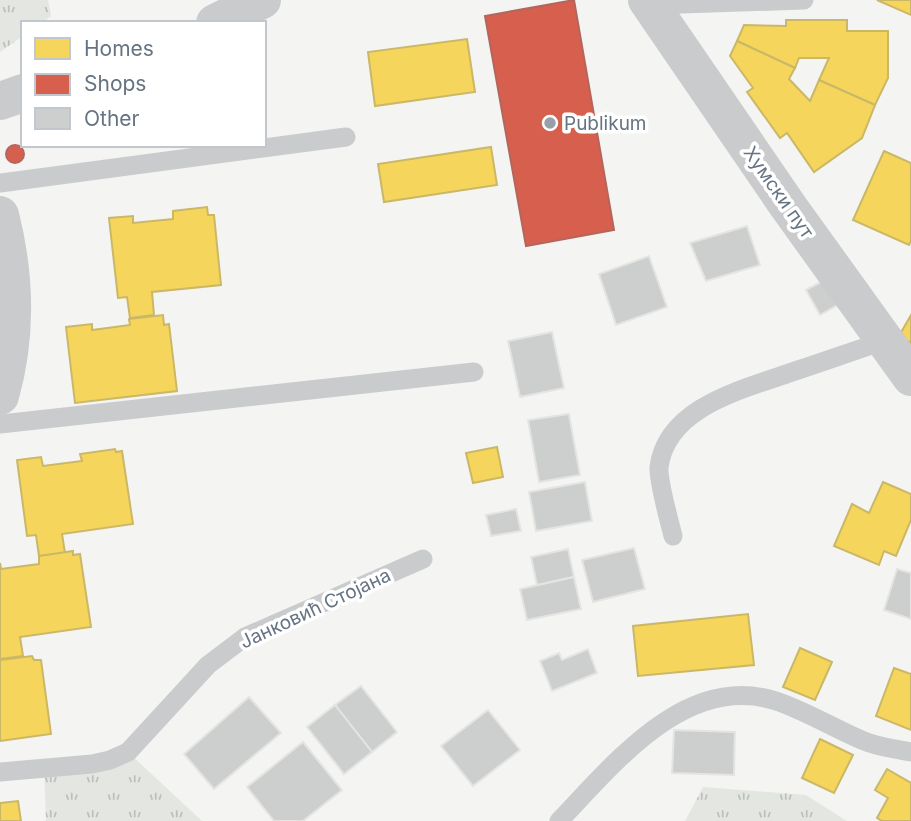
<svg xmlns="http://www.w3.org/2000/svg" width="911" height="821" viewBox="0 0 911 821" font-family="Inter,sans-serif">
<defs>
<pattern id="grass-tufts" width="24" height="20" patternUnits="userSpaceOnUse" patternTransform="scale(1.75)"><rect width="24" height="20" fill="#e4e7e1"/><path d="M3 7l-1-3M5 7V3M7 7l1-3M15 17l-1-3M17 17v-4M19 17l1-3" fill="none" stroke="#bcc0bc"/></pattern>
</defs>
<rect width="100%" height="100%" fill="#f4f4f3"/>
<g fill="url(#grass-tufts)">
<path d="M0 0H48L51 16 42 23H23V36L0 52Z"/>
<path d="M128 752 202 821H46L44 768Z"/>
<path d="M703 787 806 795 847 821H685Z"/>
</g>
<g fill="#f6d55c" stroke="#cab867" stroke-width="2">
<path d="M877 0H911V15Z"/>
<path d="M786 20H847V31H888V78L875 105 819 80 829 58H799L795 68 737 41 744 25 786 26Z"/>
<path d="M467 39 475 92 375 106 368 52Z"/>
<path d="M737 41 795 68 789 79 810 101 819 80 875 105 862 138 814 172 787 133 780 138 747 92 753 88 730 56Z"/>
<path d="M491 147 497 185 384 202 378 164Z"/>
<path d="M884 151 911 163V241L909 245 853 220Z"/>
<path d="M207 207 208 215H214L221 285 152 292 154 315 130 318 127 297 118 298 109 218 133 216V223L173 219V211Z"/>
<path d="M163 315 164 325 169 324 177 391 75 403 66 327 92 324V330L130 325 129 319Z"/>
<path d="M911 315V343L899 336Z"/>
<path d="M497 447 503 477 473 483 466 453Z"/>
<path d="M115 449 116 452 122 451 133 524 62 534 65 553 39 556 36 535 27 536 17 460 41 457 43 466 82 461 80 454Z"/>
<path d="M883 482 911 494V520L896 556 884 551 879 565 834 546 852 504 869 513Z"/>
<path d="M73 551V555L80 554 91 627 20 637 23 656 0 659V563L1 569 39 564V556Z"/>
<path d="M748 614 754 665 638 676 633 626Z"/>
<path d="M800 648 832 662 815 700 783 687Z"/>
<path d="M32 656 34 660H41L51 734 0 741V660Z"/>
<path d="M894 668 911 674V730L876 716Z"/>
<path d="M820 739 853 755 834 793 802 778Z"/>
<path d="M887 769 911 783V821H882L877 818 888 798 875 790Z"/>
<path d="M18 801 21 821H0V803Z"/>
</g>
<g fill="#d6604d" stroke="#b4665d" stroke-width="2">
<path d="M574 0 614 230 526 246 485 16Z"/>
<circle cx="15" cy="154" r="9"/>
</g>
<g fill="#cdcfcf" stroke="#e4e4e2" stroke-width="2">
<path d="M747 226 760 265 706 281 690 243Z"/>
<path d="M649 256 667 307 616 325 599 274Z"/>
<path d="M828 278 841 303 820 315 806 290Z"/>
<path d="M552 332 564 388 520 397 508 341Z"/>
<path d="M569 414 580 475 539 482 528 420Z"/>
<path d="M585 482 592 521 536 531 529 492Z"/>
<path d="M516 509 521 531 491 536 486 515Z"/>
<path d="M634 548 645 589 593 602 582 560Z"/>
<path d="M568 549 574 577 537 585 531 557Z"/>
<path d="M897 569 911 573V619L884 610Z"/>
<path d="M574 577 581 609 527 620 520 589Z"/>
<path d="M588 649 597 673 552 691 540 661 559 653 562 660Z"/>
<path d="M361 686 397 732 372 752 335 705Z"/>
<path d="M249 697 281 733 214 789 184 754Z"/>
<path d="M335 705 372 752 344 774 307 727Z"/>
<path d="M488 710 520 750 473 786 441 746Z"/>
<path d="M674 730 735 732 734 775 672 773Z"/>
<path d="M303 742 342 790 303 821H274L247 787Z"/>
</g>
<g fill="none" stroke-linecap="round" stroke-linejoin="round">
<g stroke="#cacbcc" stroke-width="19">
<path d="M651 5 804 0"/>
<path d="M0 183 346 137"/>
<path d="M0 424 474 372"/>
<path d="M673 536C669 520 658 481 659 467 667 406 745 389 792 372 823 362 853 351 884 341"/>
<path d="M0 772 92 764 110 760 128 752 208 665 245 637 423 559"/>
<path d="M559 821C614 764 686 672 776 701 806 711 835 729 864 741 878 747 896 749 911 752"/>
</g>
<g stroke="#cacbcc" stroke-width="38">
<path d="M647 0 788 206 911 377"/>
<path d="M0 215C15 274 17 336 0 396"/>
</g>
<g stroke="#cacbcc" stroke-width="38">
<path d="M215 23 262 0"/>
<path d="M0 101 23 93"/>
</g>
</g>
<circle fill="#97a0aa" stroke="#fff" stroke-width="2.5" cx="550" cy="123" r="7"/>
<g text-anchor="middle" stroke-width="7" stroke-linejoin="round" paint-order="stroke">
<g font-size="19" fill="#657382" stroke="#fff" text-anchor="start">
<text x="564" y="130">Publikum</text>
</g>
<g font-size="19" fill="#657382" stroke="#fff">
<text transform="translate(779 192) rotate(55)" y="7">Хумски пут</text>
<text transform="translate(315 608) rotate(-25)" y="7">Јанковић Стојана</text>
</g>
</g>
<rect x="21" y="21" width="245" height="126" fill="#ffffff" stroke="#c1c7cd" stroke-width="2"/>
<rect x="35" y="38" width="35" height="21" fill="#f6d55c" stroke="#c1c7cd" stroke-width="2"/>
<text x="84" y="56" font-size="21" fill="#657382">Homes</text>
<rect x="35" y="74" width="35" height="21" fill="#d6604d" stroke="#c1c7cd" stroke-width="2"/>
<text x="84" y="91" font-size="21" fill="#657382">Shops</text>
<rect x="35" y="108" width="35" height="21" fill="#cdcfcf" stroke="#c1c7cd" stroke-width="2"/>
<text x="84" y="126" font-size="21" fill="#657382">Other</text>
</svg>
